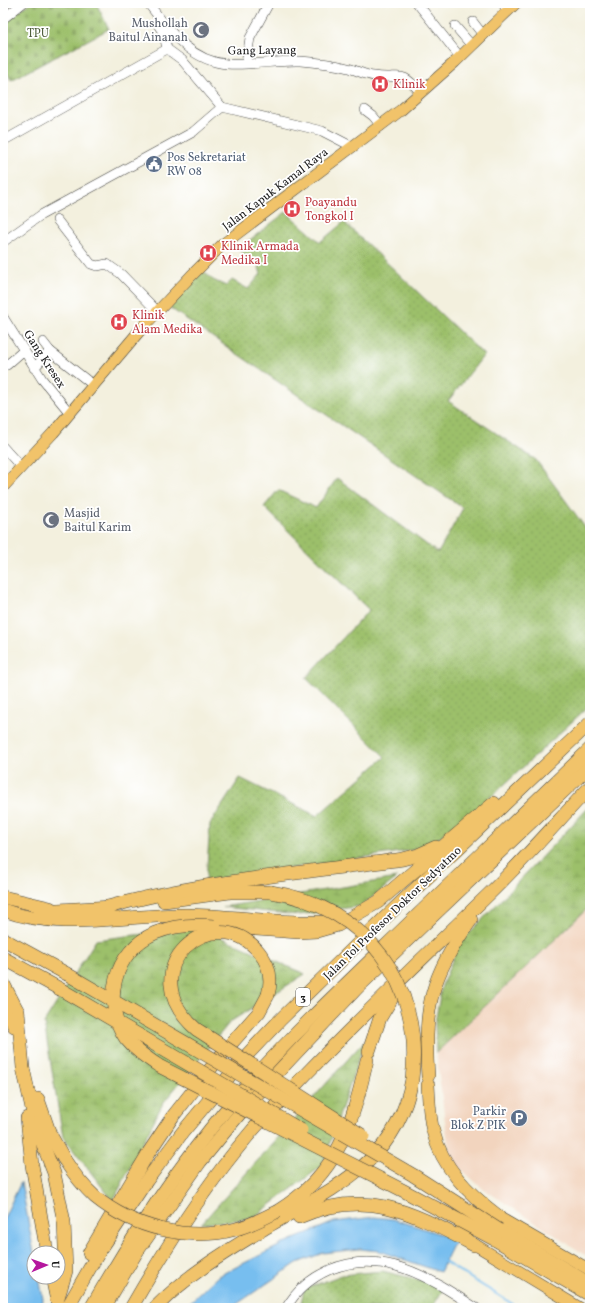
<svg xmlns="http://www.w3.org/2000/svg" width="593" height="1311" viewBox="0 0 593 1311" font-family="Vollkorn,serif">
<defs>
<pattern id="grass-dots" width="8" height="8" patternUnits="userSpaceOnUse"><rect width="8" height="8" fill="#9cc06b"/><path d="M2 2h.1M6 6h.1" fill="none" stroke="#86a45c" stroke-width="1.8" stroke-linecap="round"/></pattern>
<pattern id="wetland-marsh" width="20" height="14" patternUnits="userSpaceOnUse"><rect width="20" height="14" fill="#9cc06b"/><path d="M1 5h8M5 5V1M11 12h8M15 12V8" fill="none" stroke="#86a45c"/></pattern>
<pattern id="cemetery-stones" width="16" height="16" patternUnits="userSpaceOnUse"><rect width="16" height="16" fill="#9cc06b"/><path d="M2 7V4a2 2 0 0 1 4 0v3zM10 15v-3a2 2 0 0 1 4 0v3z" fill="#86a45c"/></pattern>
</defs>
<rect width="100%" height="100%" fill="#fff"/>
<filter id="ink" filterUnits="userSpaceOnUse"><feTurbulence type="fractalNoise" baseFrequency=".025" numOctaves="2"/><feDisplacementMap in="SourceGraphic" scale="8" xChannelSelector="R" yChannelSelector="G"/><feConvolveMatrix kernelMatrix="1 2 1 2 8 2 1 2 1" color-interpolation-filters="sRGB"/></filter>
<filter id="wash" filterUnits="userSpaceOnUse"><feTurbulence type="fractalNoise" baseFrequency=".012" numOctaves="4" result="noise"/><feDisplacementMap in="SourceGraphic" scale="16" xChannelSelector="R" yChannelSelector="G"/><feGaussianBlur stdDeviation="0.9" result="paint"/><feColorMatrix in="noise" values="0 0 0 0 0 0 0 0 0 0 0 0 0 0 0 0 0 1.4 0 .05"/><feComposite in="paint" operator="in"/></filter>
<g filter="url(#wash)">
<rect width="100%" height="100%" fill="#f3f0de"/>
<path fill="#f2d4be" d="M590 906V1258L482 1188 450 1159 436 1053Z"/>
<g fill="url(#grass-dots)" stroke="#5c6e44">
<path d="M286 212 320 242 344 222 484 355 448 401 536 460 590 534V705L493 795 426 848 206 881 210 824 240 778 317 816 385 757 306 678 369 610 264 507 278 490 316 508 337 478 438 553 463 508 170 308 203 271 213 280 226 286 232 280 248 289 261 274 258 264 238 249Z"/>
<path d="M382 1271 445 1286 432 1308H300L304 1289 342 1275Z"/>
</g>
<g fill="url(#wetland-marsh)" stroke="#5c6e44">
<path d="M590 806V906L436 1053 435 1023 442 985 459 944Z"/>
<path d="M397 878 361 906 298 915 223 907Z"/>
<path d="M197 927 305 974 230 1022 163 1103 113 1201 63 1137 44 1023 96 940Z"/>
<path d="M365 1040 322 1166 253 1218 201 1224Z"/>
</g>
<path fill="url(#cemetery-stones)" stroke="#5c6e44" d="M30 3H96L109 29 11 80 6 71 3 72V22Z"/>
<g fill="#77beef" stroke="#4a6d86">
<path d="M21 1182 34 1253V1277H39L43 1299 42 1308H3V1220Z"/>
<path d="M374 1217 393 1219 456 1239 440 1272 379 1251 360 1249 323 1253 297 1263 231 1308H184L218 1276 287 1242 334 1222Z"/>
</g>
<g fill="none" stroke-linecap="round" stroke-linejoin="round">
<path stroke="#77beef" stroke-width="2" d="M443 1261 519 1308"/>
</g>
</g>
<g filter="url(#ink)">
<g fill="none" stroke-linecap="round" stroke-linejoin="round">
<g stroke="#3c3c39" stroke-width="10">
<g id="minor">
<path d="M148 3C169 30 190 61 227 64 251 66 276 60 300 61 315 62 333 64 348 68 356 70 365 75 374 76 401 81 399 67 421 93"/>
<path d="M417 3 460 57"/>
<path d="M502 3 508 10"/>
<path d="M3 19 23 3"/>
<path d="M473 22 483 35"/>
<path d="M157 23 164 34 167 49"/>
<path d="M455 26 472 46"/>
<path d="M167 49 182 60 222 107 322 131 353 147"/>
<path d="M246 63 250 38 269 3"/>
<path d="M365 110 373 116 381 126"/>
<path d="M3 141 167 49"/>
<path d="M57 220 91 264 97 266 107 264 121 274 158 312"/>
<path d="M3 242 41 215 193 132 222 107"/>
<path d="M3 317 42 379 69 412"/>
<path d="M43 342 50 351 93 385"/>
<path d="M3 361 7 365 24 350"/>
<path d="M34 368 50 351"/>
<path d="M3 447 21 467"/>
<path d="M286 1308C296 1291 311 1278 329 1270 384 1247 430 1278 476 1308"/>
</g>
</g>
<g stroke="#3c3c39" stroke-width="12">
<g id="major">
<path d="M3 487 53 433 142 328 191 276 222 245 401 110 455 62 516 3"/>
<path d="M490 1212 590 1270"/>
<path d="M465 1216C459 1225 461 1233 469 1241L580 1308"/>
</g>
</g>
<g stroke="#3c3c39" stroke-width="14">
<g id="highway">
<path d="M3 897 50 908"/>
<path d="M164 901 230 892H271"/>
<path d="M104 908C201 881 303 873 403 859L418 855 436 847"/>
<path d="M3 910C61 932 127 914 188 915 234 916 281 924 327 922"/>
<path d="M40 911 112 907"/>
<path d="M214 926 298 932 317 931 338 925 378 902 494 803"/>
<path d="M3 939 67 974"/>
<path d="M3 958 60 989"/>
<path d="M3 983 16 1008"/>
<path d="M3 999 14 1026"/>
<path d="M18 1011 23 1068 33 1113 38 1132 54 1173 64 1222 66 1271 57 1301"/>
<path d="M369 1051 380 1018 398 988"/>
<path d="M428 1076C423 1008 431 975 471 920"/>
<path d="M428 1085C429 1100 429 1116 433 1131 442 1168 469 1194 498 1216"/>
<path d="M38 1099 50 1134 64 1159"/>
<path d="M27 1118 32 1165 47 1253"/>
<path d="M278 1211C338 1174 352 1125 367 1060"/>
<path d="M299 1217C368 1187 413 1213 474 1245"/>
<path d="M499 1230 590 1284"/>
<path d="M494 1239 590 1295"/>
<path d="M89 1253 149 1152 173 1116 223 1053 259 1012 268 995"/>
<path d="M52 1277 57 1301"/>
<path d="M67 1308 99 1252 147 1180 182 1133 245 1057 281 1019 371 931 590 723"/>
<path d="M91 1308C135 1231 185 1155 245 1088 292 1035 345 985 397 935 461 873 526 811 590 749"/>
<path d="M104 1308 136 1253 200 1162 245 1107 357 988 590 766"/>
<path d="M131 1308C166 1247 205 1186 251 1132 262 1119 274 1108 285 1096 351 1026 420 961 489 894 524 860 557 822 590 787"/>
<path d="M155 1308C189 1273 229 1250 270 1225 334 1188 398 1161 412 1079"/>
</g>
</g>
<use href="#minor" stroke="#fff" stroke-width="9"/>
<use href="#major" stroke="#f1c36a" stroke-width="11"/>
<use href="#highway" stroke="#f1c36a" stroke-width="13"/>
<g stroke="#3c3c39" stroke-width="14" stroke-linecap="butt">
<g id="highway-bridge">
<path d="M271 892C366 906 424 985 412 1079"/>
<path d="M214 926C194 924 174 925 155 933 114 951 101 1003 126 1039 135 1050 147 1058 159 1066L404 1191 494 1239"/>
<path d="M67 974 413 1175 499 1230"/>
<path d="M60 989 301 1130"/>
<path d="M268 995C272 980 270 965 259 952 214 897 128 969 196 1029L363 1136"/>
<path d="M64 1159C73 1173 83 1186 95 1197 133 1228 189 1242 236 1229 251 1225 264 1218 278 1211"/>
</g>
</g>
<use href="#highway-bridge" stroke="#f1c36a" stroke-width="13"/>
</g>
</g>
<defs>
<g id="mosque-disc" transform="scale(0.9)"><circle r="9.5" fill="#6b7280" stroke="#fff"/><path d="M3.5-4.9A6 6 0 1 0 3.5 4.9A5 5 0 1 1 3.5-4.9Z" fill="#fff"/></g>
<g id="hospital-disc" transform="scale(0.9)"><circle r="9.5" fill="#e0444e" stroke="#fff"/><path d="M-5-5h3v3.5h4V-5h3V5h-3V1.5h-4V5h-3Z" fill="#fff"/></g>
<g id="civic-disc" transform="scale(0.9)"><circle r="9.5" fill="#5c6f8a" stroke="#fff"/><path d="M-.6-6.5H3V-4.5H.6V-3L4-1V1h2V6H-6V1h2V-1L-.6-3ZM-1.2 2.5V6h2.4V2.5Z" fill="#fff"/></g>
<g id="parking-disc" transform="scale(0.9)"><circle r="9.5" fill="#5c6f8a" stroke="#fff"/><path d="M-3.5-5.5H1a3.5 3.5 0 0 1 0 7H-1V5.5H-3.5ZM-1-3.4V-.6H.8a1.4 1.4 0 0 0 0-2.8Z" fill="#fff"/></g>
</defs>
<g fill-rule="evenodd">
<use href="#mosque-disc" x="201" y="30"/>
<use href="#hospital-disc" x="380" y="84"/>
<use href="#civic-disc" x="154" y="164"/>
<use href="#hospital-disc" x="292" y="209"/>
<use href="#hospital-disc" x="208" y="253"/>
<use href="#hospital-disc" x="119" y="322"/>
<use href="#mosque-disc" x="51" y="520"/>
<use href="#parking-disc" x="519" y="1118"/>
</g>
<g text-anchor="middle" stroke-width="3.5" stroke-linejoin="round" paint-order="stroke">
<rect fill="#fff" stroke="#606060" stroke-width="1" x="296" y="988" width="14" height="18" rx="3"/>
<g font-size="11" font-weight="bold" fill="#1c1c1c">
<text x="303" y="1001">3</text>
</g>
<g font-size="12" fill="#5b616d" stroke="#fff" text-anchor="end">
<text x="188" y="27">Mushollah<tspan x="188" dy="14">Baitul Ainanah</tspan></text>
<text x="64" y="517" text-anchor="start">Masjid<tspan x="64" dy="14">Baitul Karim</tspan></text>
</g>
<g font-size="12" fill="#4f5e3c" stroke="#fff">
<text x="38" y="37">TPU</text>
</g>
<g font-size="12" fill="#1c1c1c" stroke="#fff">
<text transform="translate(262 50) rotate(-1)" y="4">Gang Layang</text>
<text transform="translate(275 189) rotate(-37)" y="4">Jalan Kapuk Kamal Raya</text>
<text transform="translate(45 359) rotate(57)" y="4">Gang Kresex</text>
<text transform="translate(392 913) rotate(-44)" y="4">Jalan Tol Profesor Doktor Sedyatmo</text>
</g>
<g font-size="12" fill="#be3a42" stroke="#fff" text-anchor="start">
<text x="393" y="88">Klinik</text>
<text x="305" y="206">Poayandu<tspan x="305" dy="14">Tongkol I</tspan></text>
<text x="221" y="250">Klinik Armada<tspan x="221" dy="14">Medika I</tspan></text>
<text x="132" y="319">Klinik<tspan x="132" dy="14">Alam Medika</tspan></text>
</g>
<g font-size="12" fill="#4e5e75" stroke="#fff" text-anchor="start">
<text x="167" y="161">Pos Sekretariat<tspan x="167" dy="14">RW 08</tspan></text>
<text x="506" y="1115" text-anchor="end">Parkir<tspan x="506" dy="14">Blok Z PIK</tspan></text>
</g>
</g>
<rect width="593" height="1311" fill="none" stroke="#fff" stroke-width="16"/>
<g transform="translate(46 1265) rotate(88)"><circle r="19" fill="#ffffff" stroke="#a4a4a4"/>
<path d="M0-3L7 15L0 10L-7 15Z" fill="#b5179e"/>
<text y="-6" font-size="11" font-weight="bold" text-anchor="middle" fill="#1c1c1c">U</text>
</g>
</svg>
